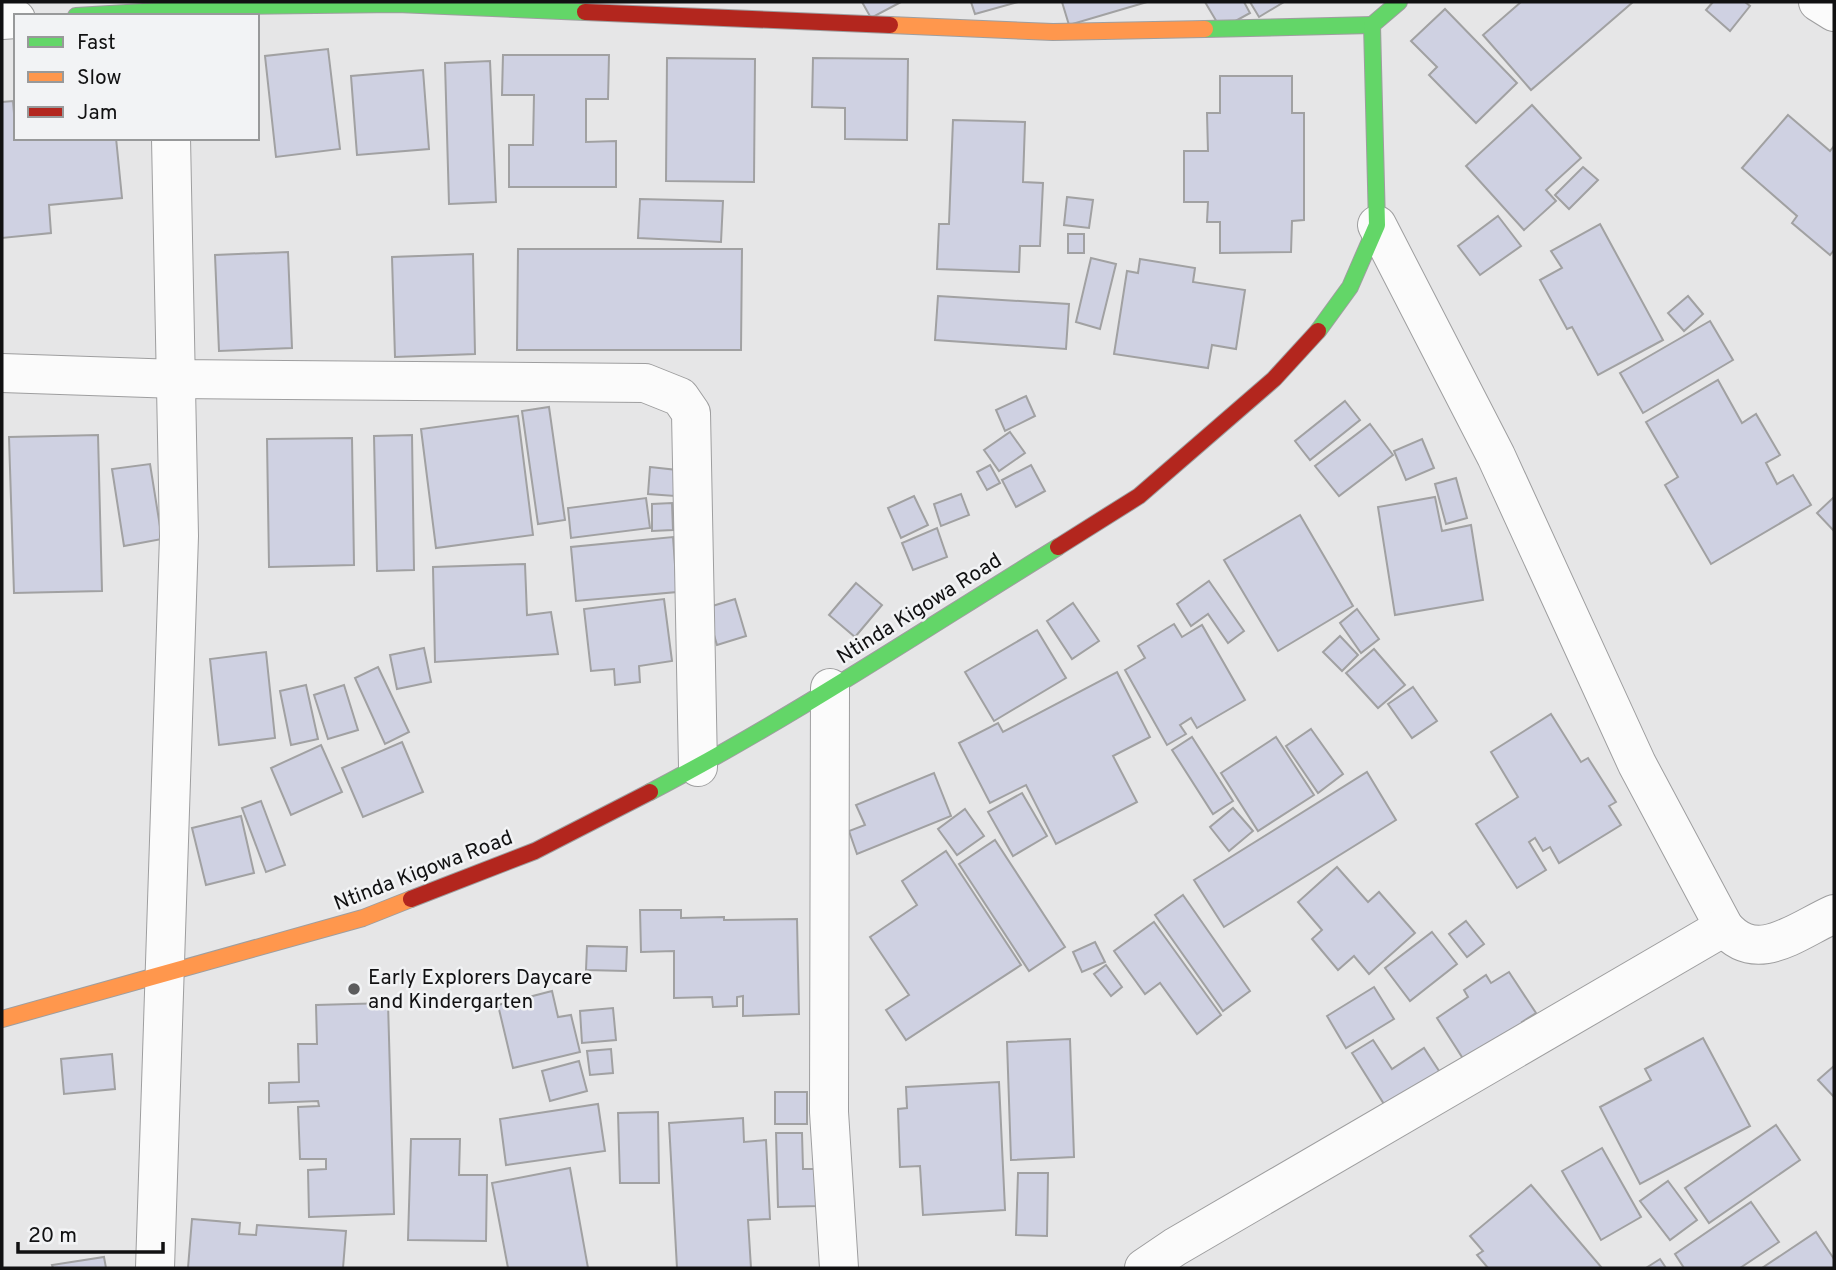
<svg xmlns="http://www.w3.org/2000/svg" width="1836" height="1270" viewBox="0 0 1836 1270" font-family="Overpass,sans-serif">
<rect width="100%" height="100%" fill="#e6e6e7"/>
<g fill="#cfd1e2" stroke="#a1a1a2" stroke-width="2">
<path d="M862 2H901L871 18Z"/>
<path d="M971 2H1018L975 14Z"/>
<path d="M1062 2H1147L1069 25Z"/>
<path d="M1205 2H1244L1250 13 1221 29Z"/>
<path d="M1250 2H1284L1259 17Z"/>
<path d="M1521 2H1633L1531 90 1483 35Z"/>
<path d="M1713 2H1745L1750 6 1730 31 1706 10Z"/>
<path d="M1445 9 1517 83 1476 123 1429 75 1437 67 1411 41Z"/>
<path d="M328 49 340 149 276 157 265 56Z"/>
<path d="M503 55H609L608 99H586V142L616 141V187H509V145H533L534 95H502Z"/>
<path d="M667 58 755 59 754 182 666 181Z"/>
<path d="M813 58 908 59 907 140 845 139V108L812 107Z"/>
<path d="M490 61 496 202 449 204 445 63Z"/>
<path d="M423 70 429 149 357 155 351 76Z"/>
<path d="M1220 76H1292V113H1304V220L1292 221 1291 252 1220 253V222H1207L1208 202H1184V151H1208L1207 113H1220Z"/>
<path d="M13 101 16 138H116L122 198 49 205 51 233 2 238V102Z"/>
<path d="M1532 105 1581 158 1546 190 1556 201 1524 230 1466 166Z"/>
<path d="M1788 115 1830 151 1834 146V250L1830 255 1792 223 1797 216 1742 168Z"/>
<path d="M953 120 1025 122 1023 182 1043 183 1040 246H1020L1019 272 937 269 939 224H949Z"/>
<path d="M1583 167 1598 180 1569 209 1555 195Z"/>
<path d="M1067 197 1093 200 1089 228 1064 225Z"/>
<path d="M640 199 723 201 721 242 638 238Z"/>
<path d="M1498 216 1521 246 1480 275 1458 246Z"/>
<path d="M1600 224 1663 340 1598 375 1572 327 1567 329 1540 280 1562 268 1551 251Z"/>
<rect x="1068" y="234" width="16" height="19"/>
<path d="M518 249H742L741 350H517Z"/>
<path d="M288 252 292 348 219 351 215 255Z"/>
<path d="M473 254 475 354 395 357 392 257Z"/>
<path d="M1091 258 1116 264 1100 329 1076 322Z"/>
<path d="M1140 259 1195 268 1193 282 1245 290 1236 349 1212 345 1208 368 1114 354 1127 271 1138 273Z"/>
<path d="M938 296 1069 304 1066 349 935 340Z"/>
<path d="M1688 296 1703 314 1684 331 1668 313Z"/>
<path d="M1710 321 1733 360 1643 413 1620 373Z"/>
<path d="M1718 380 1742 423 1756 414 1780 455 1766 463 1777 484 1793 475 1811 505 1711 564 1665 485 1678 477 1646 422Z"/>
<path d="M1026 396 1035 416 1005 431 996 410Z"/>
<path d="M1345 401 1360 420 1310 460 1295 441Z"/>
<path d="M549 407 565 520 538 524 522 411Z"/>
<path d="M518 416 533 535 436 548 421 429Z"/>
<path d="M1370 424 1393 455 1339 496 1315 466Z"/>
<path d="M1010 432 1025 453 999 471 984 450Z"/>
<path d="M98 435 102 591 14 593 9 437Z"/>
<path d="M412 435 414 570 377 571 374 436Z"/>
<path d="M352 438 354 565 269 567 267 439Z"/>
<path d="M1422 439 1434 468 1406 480 1394 451Z"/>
<path d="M150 464 162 539 124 546 112 469Z"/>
<path d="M990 465 1000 483 987 490 977 472Z"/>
<path d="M1031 465 1045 491 1016 507 1002 480Z"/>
<path d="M650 467 677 470 675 496 648 494Z"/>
<path d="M1456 478 1467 518 1446 524 1435 484Z"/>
<path d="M961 494 969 515 941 526 934 504Z"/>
<path d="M914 496 928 525 901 538 888 508Z"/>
<path d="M1435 497 1442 531 1471 525 1483 600 1395 615 1378 507Z"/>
<path d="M1834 497V531L1817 513Z"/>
<path d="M646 498 650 528 571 538 568 508Z"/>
<path d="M672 503 673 530 652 531V504Z"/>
<path d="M1300 515 1353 606 1278 651 1224 560Z"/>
<path d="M937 528 947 557 913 570 902 543Z"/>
<path d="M673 537 677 592 576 601 571 547Z"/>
<path d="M525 564 527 615 551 612 558 654 435 662 433 567Z"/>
<path d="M1209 581 1244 631 1228 643 1208 614 1191 626 1177 604Z"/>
<path d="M856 583 882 605 855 637 829 615Z"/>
<path d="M664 599 672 661 639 666 640 682 615 685 614 669 591 671 584 609Z"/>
<path d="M735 599 746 636 717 645 706 608Z"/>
<path d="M1073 603 1099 641 1072 659 1047 621Z"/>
<path d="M1357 609 1379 639 1361 653 1340 623Z"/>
<path d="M1174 624 1182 637 1202 625 1245 700 1197 728 1191 718 1180 725 1186 734 1167 745 1125 670 1145 658 1138 646Z"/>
<path d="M1037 630 1066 678 994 721 965 672Z"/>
<path d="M1340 636 1358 655 1342 671 1323 652Z"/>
<path d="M424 648 431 682 397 689 390 655Z"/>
<path d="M1374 649 1405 685 1378 708 1346 673Z"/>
<path d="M266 652 275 738 219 745 210 659Z"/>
<path d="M378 667 409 732 385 744 355 678Z"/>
<path d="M1117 672 1150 737 1113 756 1137 802 1056 844 1026 785 990 803 959 743 998 723 1003 732Z"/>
<path d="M306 685 318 739 291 745 280 691Z"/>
<path d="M344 685 358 730 328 739 314 695Z"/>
<path d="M1413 687 1437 721 1412 738 1388 704Z"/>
<path d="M1551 714 1581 762 1588 758 1616 802 1609 806 1621 825 1559 863 1550 847 1543 851 1535 838 1529 842 1546 870 1517 888 1476 824 1518 797 1491 752Z"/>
<path d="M1311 729 1343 774 1318 793 1286 746Z"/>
<path d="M1192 737 1233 801 1213 814 1172 750Z"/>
<path d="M1276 737 1314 795 1258 831 1221 773Z"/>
<path d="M402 742 423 792 363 817 342 768Z"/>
<path d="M321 745 342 792 291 815 271 768Z"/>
<path d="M1367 772 1396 820 1224 927 1194 880Z"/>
<path d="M934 773 951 816 857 854 849 831 865 825 856 805Z"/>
<path d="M1022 793 1047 836 1013 856 988 812Z"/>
<path d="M261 801 285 865 266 872 242 808Z"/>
<path d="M1233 808 1253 831 1229 851 1210 827Z"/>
<path d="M965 809 984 836 957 855 938 829Z"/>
<path d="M241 816 254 873 206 885 192 828Z"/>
<path d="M995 840 1065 947 1029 971 959 864Z"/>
<path d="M946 851 1021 965 906 1040 886 1010 909 995 870 937 917 905 902 881Z"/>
<path d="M1337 867 1368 902 1379 892 1415 933 1369 974 1354 956 1338 970 1312 939 1322 930 1298 902Z"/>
<path d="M1183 895 1250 991 1223 1011 1155 915Z"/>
<path d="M640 910H681V918L724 917V920L797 919 799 1014 743 1016V996L737 997V1006L713 1007 712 997 674 998V951L641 952Z"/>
<path d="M1466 921 1484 944 1467 957 1449 934Z"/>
<path d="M1154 922 1221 1015 1197 1034 1160 983 1145 994 1114 951Z"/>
<path d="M1432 932 1457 964 1410 1001 1385 968Z"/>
<path d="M1095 942 1105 962 1082 972 1073 952Z"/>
<path d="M587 946 627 947 626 971 586 970Z"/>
<path d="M1106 965 1122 987 1111 996 1094 974Z"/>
<path d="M1509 972 1536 1013 1522 1022 1529 1033 1471 1071 1437 1018 1468 997 1464 990 1486 975 1491 983Z"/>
<path d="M1374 987 1394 1019 1346 1048 1327 1016Z"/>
<path d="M552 991 558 1017 571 1015 580 1052 513 1068 498 1005Z"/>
<path d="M388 1003 394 1214 309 1217 308 1170 326 1169V1159H300L298 1107 319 1106 318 1101 269 1103V1083L299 1082 298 1044H317L316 1005Z"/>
<path d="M613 1008 616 1040 582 1043 580 1011Z"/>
<path d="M1703 1038 1750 1126 1640 1184 1600 1107 1651 1080 1645 1069Z"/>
<path d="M1070 1039 1074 1157 1011 1160 1007 1042Z"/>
<path d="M1373 1040 1392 1069 1424 1048 1443 1077 1389 1112 1352 1053Z"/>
<path d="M611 1049 613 1073 590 1075 587 1051Z"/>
<path d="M112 1054 115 1089 64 1094 61 1059Z"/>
<path d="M579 1061 587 1091 550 1101 542 1071Z"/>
<path d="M1834 1066V1097L1818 1080Z"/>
<path d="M999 1082 1005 1210 923 1215 920 1166 900 1167 898 1109 907 1108 906 1087Z"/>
<rect x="775" y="1092" width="32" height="32"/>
<path d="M598 1104 605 1151 506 1165 500 1119Z"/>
<path d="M658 1112 659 1183H620L618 1113Z"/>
<path d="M743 1118 744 1142 766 1140 770 1219 748 1220 751 1268H677L669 1123Z"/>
<path d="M1776 1125 1800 1160 1709 1223 1685 1188Z"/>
<path d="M776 1133H802L803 1169H817L818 1206 778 1207Z"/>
<path d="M411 1139H460L459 1175H487L486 1241 408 1240Z"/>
<path d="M1602 1148 1641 1217 1601 1240 1562 1171Z"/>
<path d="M570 1168 588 1268H508L492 1183Z"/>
<path d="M1018 1173H1048L1047 1236 1016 1235Z"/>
<path d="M1668 1181 1697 1220 1670 1240 1640 1201Z"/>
<path d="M1531 1185 1602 1268H1488L1477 1255 1483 1251 1470 1236Z"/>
<path d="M1751 1202 1779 1242 1740 1268H1684L1675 1254Z"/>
<path d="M192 1219 240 1223 239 1234 256 1235 257 1225 346 1231 343 1268H188Z"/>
<path d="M1816 1232 1834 1259V1268H1762Z"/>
<path d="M104 1257 106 1268H53L52 1265Z"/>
<path d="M1660 1259 1666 1268H1646Z"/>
</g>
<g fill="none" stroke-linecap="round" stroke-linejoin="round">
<g stroke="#9e9e9f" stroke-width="40">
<g id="street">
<path d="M1818 2 1834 12"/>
<path d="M2 20 16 19"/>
<path d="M1377 225 1496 456 1637 764 1724 927C1757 966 1796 931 1834 914"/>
<path d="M2 373 177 379 645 383 680 397 691 413 698 767"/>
<path d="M830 688 829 1112 839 1268"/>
<path d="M155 1268 179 536 171 138"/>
<path d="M1144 1268 1175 1247 1724 927"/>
</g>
</g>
<g stroke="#9e9e9f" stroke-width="18">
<g id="fast">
<path d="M76 16 244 6 397 4 585 12"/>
<path d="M1205 29 1372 25"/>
<path d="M1318 331 1350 287 1377 225 1372 25 1399 2"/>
<path d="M650 792C790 719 923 630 1058 547"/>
</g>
</g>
<g stroke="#9e9e9f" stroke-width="18">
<g id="slow">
<path d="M890 25 1053 32 1205 29"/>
<path d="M2 1019 363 918 411 899"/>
</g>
</g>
<g stroke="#9e9e9f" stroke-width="18">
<g id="jam">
<path d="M585 12 890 25"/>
<path d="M1058 547 1139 496 1274 379 1318 331"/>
<path d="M411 899 535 851 650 792"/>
</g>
</g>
<use href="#street" stroke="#fbfbfb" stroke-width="38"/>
<use href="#fast" stroke="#63d668" stroke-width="16"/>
<use href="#slow" stroke="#ff974d" stroke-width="16"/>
<use href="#jam" stroke="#b3261e" stroke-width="16"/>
</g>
<circle fill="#5c5c5d" stroke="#f2f3f5" stroke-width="2.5" cx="354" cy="989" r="7"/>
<g text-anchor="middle" stroke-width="5" stroke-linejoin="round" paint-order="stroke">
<g font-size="21" fill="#111112" stroke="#f2f3f5">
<text transform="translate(919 608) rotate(-32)" y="7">Ntinda Kigowa Road</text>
<text transform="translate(423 870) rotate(-21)" y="7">Ntinda Kigowa Road</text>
</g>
<g font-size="21" fill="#111112" stroke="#f2f3f5" text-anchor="start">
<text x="368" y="984">Early Explorers Daycare<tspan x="368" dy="24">and Kindergarten</tspan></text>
</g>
</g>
<rect width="1836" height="1270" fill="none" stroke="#111112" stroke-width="7"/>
<rect x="14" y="14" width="245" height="126" fill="#f2f3f5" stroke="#98999a" stroke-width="2"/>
<rect x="28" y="37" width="35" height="10" fill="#63d668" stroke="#98999a" stroke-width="2"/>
<text x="77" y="49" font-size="21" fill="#111112">Fast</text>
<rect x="28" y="72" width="35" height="10" fill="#ff974d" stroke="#98999a" stroke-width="2"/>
<text x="77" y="84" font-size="21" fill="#111112">Slow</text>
<rect x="28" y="107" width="35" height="10" fill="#b3261e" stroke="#98999a" stroke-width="2"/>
<text x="77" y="119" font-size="21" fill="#111112">Jam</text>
<path d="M18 1242v10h145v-10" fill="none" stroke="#111112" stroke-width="3.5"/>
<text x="28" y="1242" font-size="21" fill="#111112" stroke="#f2f3f5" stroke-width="5" paint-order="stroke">20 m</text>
</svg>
